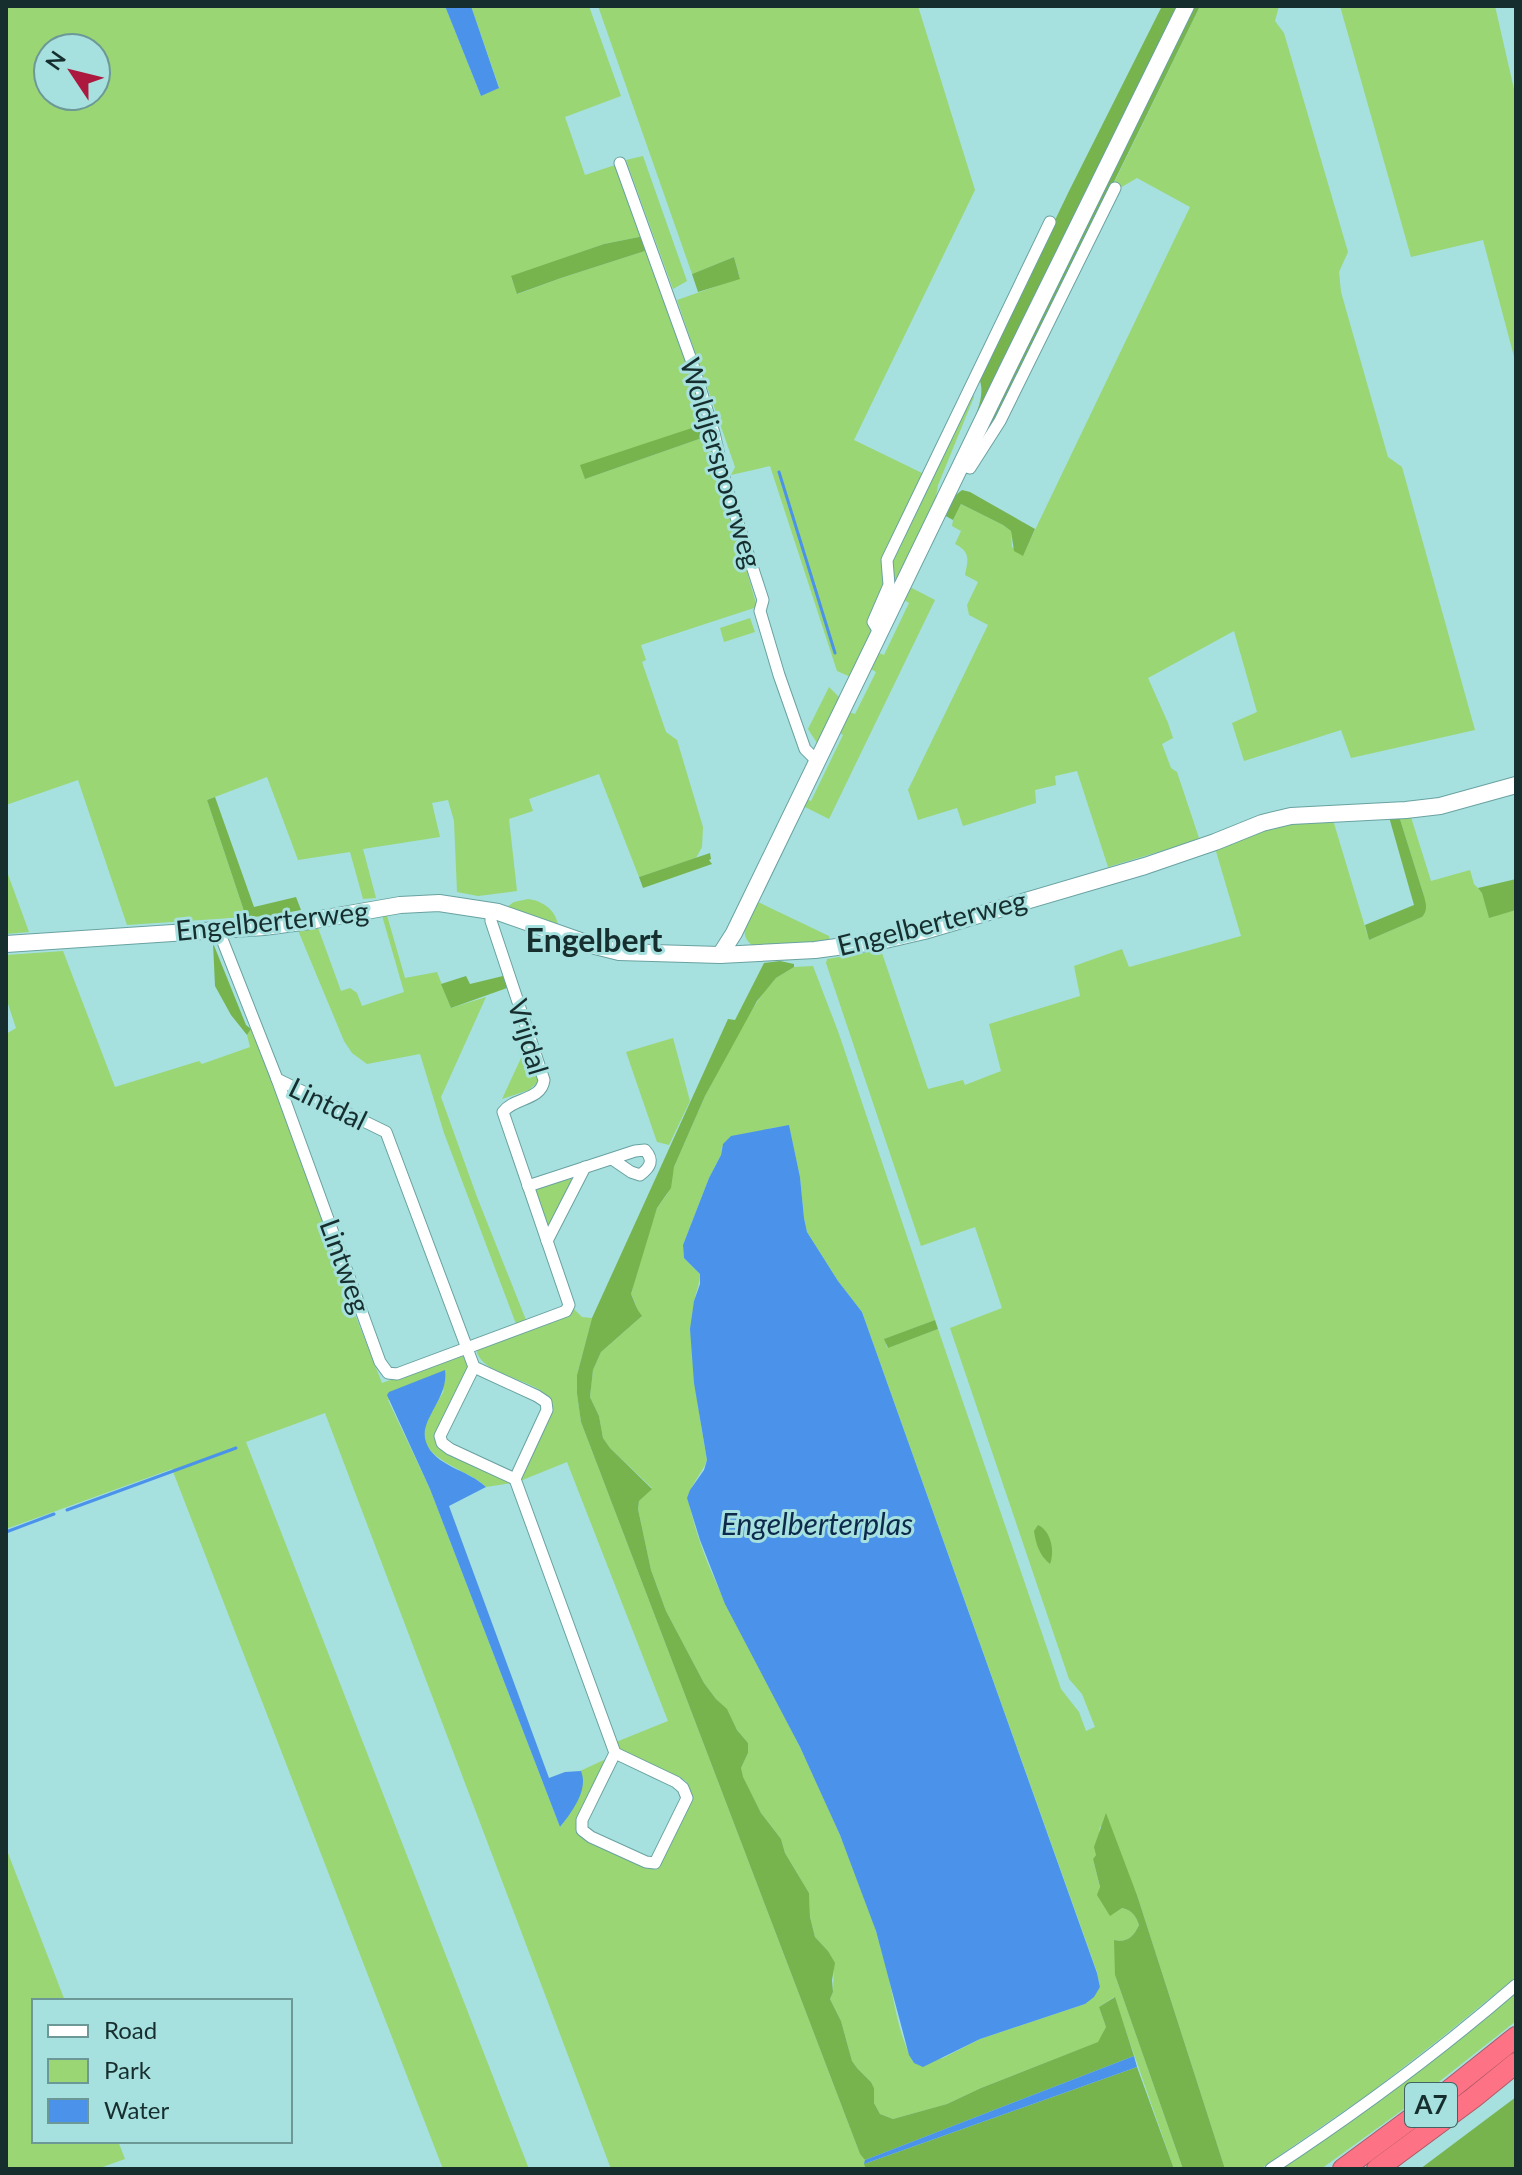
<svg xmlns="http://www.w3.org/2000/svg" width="1522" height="2175" viewBox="0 0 1522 2175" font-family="Lato,sans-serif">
<rect width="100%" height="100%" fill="#a6e0df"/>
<g fill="#9ad674" fill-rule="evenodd">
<path d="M6 6H445L481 96 499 87 471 6H589L621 96 565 117 585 175 618 164 644 236 604 244 511 277 518 294 561 278 648 250 707 423 720 476 757 607 641 645 646 660 642 662 666 732 677 740 703 827 702 847 696 858 639 877 599 774 529 799 533 811 509 819 517 891 478 896 457 892 454 821 448 800 432 803 440 837 363 849 376 898 363 899 350 852 298 860 267 777 207 800 246 917 127 925 78 780 6 805ZM48 48H96V96H48ZM697 427 702 438 585 479Z"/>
<path d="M598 6H918L975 190 854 440 924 474 882 564 885 584 870 619 871 641 853 678 837 671 770 466 731 475 735 467 677 300 740 278 734 257 692 274Z"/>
<path d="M1200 6H1279L1275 21 1284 33 1348 252 1339 272 1341 292 1388 457 1402 467 1475 730 1351 758 1341 730 1244 761 1232 723 1257 712 1234 631 1148 678 1168 723 1173 738 1162 744 1171 768 1177 772 1199 838 1185 844 1108 867 1077 771 1055 776 1056 785 1035 790 1036 803 963 826 957 808 918 820 908 790 988 625 969 615 967 605 978 582 965 575C968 560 971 552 955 544L961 531 952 526 953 520 961 504 1003 525 1011 531 1012 547 1023 555 1190 207 1137 178 1120 188 1113 185Z"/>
<path d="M1340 6H1495L1516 98V364L1483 240 1411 257Z"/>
<path d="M643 156 687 281 673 289 626 160Z"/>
<path d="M972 392 974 397 938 485 936 497 937 505 893 595C893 581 892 564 894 551Z"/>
<path d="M908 586 935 600 829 819 801 805 804 798 811 801 843 735 839 732 849 712 855 714 876 672 871 669 879 653 884 655 909 603 902 599Z"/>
<path d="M750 618 755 632 724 642 720 628Z"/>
<path d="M829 687 842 700 819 746 808 729Z"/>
<path d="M1410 814 1431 881 1470 870 1474 884 1482 892 1489 917 1516 910V1977L1441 2038 1370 2093 1260 2169H1225L1138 1898 1100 1826 1096 1855 1093 1859 1100 1888 1099 1893 1110 1915 1122 1908C1132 1910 1136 1916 1139 1925 1134 1936 1128 1943 1115 1940V1975L1183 2169H1174L1114 1997 1099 2007 1106 2027 1099 2042 981 2088 947 2104 893 2119 880 2114 874 2103V2088L871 2082 857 2068 852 2061 841 2021 830 1999 833 1992 834 1965 828 1951 815 1937 810 1917 809 1893 785 1853 781 1839 761 1813 742 1777 741 1768 748 1753V1743L737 1730 727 1710 716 1699 704 1683 666 1611 651 1570 638 1509 639 1501 652 1488 610 1448 603 1438 599 1416 590 1397 593 1370 601 1352 641 1317C636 1309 636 1302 631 1294L646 1240 657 1208 668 1193 674 1167 705 1096 744 1022 763 993 776 978 794 967 813 966 839 1034 935 1320 885 1339 887 1348 938 1329 1061 1689 1079 1712 1086 1731 1095 1727 1082 1694 1069 1679 950 1328 1002 1308 975 1227 921 1246 826 963 827 959 881 950 928 1089 963 1080 965 1085 1001 1071 989 1024 1080 996 1074 966 1122 949 1129 967 1241 936 1215 848 1264 830 1297 823 1333 820 1369 940 1422 917 1424 896 1399 816ZM789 1126 800 1177 804 1218 807 1232 838 1281 862 1312 1097 1972 1100 1987 1085 2004 980 2039 943 2058 914 2063C896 2032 894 1993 884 1959 873 1916 856 1874 839 1833 818 1783 794 1734 769 1685 738 1627 703 1568 689 1503 686 1489 703 1473 707 1460 698 1408 689 1357 694 1304 695 1293 700 1285 700 1274L684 1258 683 1245 709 1178 721 1155 722 1147 771 1128Z"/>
<path d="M6 869 29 932 6 934Z"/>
<path d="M528 899C543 901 556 910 558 926L507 907 514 902Z"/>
<path d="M756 902H758L829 936 830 941 753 946C736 934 749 918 756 902Z"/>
<path d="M381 912H386L405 978 437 972 451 1008 486 997 441 1097 477 1197 526 1320 516 1324 444 1133 420 1054 367 1064 352 1053 344 1041 297 928 317 925 341 991 350 988 357 993 362 1006 404 992Z"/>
<path d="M63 951 115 1087 199 1061 202 1064 250 1047 247 1035 251 1029 252 1031 281 1102 343 1278 345 1289 382 1383 458 1355 466 1358 468 1366 437 1435 511 1483 486 1487C470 1470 419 1460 424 1430 426 1419 439 1401 444 1390L388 1400 430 1489 560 1827 573 1808 580 1771 606 1759 577 1816V1823L583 1836 656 1870 690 1797 691 1791 686 1781 618 1749 616 1742 668 1721 567 1462 520 1481 553 1409C549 1378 489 1381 477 1353L478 1347 574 1309 582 1317 592 1318 577 1375V1394L581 1422 860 2154 865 2160 866 2169H611L325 1413 246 1442 529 2169H443L172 1469 6 1529V1034L16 1028 6 998V955Z"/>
<path d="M673 1038 690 1101 669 1145 657 1142 626 1052Z"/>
<path d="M528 1043 538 1076V1082L529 1090 502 1099Z"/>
<path d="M574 1178 548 1229 534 1189Z"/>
<path d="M6 1848 65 2001H34V2141H118L125 2159 97 2169H6Z"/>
<path d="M1516 1992V2021L1412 2103 1321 2169H1280Z"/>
</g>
<g fill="#77b44e">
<path d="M1162 6H1180L971 429C976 412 986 395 979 378L1069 191Z"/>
<path d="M1190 6H1200L997 421 973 458Z"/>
<path d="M644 236 648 250 561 278 517 294 511 276 604 244Z"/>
<path d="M734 257 740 279 698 292 692 274Z"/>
<path d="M698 426 702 438 585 479 580 465Z"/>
<path d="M962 490 970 492 1035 529 1023 556 1014 551 1011 531 1003 525 961 504 953 520 944 515 952 498Z"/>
<path d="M215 797 254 907 296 897 301 910 269 916 246 917 207 800Z"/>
<path d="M1399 816 1424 896C1426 904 1428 910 1422 917L1369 940 1365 925 1414 905 1389 817Z"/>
<path d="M710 853 711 859 709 860 712 864 643 888 639 877Z"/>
<path d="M1516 879V910L1489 918 1482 893 1478 888Z"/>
<path d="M213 943 246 1025 251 1029 247 1035 231 1015 215 986Z"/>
<path d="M780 961 794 964V967L776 978 757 1001 705 1096 674 1167 671 1188 657 1208 631 1294C635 1302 636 1309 642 1316L601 1352 593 1370 590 1397 599 1416 603 1438 610 1448 652 1489 639 1501 638 1509 651 1570 666 1611 704 1683 716 1699 727 1709 737 1730 748 1743V1753L741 1768 743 1777 761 1813 781 1839 785 1853 809 1893 810 1917 815 1937 828 1951 835 1963 832 1980 833 1992 830 1999 841 2021 852 2061 857 2068 871 2082 874 2088V2103L880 2114 893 2119 947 2104 981 2088 1098 2042 1106 2027 1099 2007 1115 1997 1134 2056 865 2160 860 2154 581 1422 577 1394V1375L592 1318 728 1019 735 1020 764 963Z"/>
<path d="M466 976 470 984 503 976 507 988 451 1008 441 984Z"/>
<path d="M935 1320 938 1329 888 1348 884 1339Z"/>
<path d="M1038 1525C1051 1531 1055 1551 1050 1564 1039 1555 1036 1544 1034 1531Z"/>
<path d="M1106 1813 1138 1898 1225 2169H1183L1115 1975 1114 1940C1128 1943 1134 1936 1139 1925 1136 1916 1132 1910 1122 1908L1110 1916 1097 1895 1100 1887 1093 1859 1096 1855 1094 1847Z"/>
<path d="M1137 2067 1174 2169H866L864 2164Z"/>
<path d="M1516 2097V2169H1420Z"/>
</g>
<g fill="#4b93ea">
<path d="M445 6H471L499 88 481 96Z"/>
<path d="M789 1125 800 1177 804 1218 807 1232 838 1281 862 1312 1097 1973 1100 1987 1094 1997 1085 2004 980 2039 923 2067 914 2063 909 2055 876 1931 840 1835 800 1747 725 1604 700 1540 687 1498 690 1490 704 1470 707 1460 694 1383 690 1329 694 1301 700 1284V1274L684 1258 683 1245 709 1178 721 1155 723 1144 731 1136Z"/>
<path d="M445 1370C449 1399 418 1420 426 1442 434 1466 469 1470 486 1487L449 1506 549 1778 565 1772 581 1771C589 1790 571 1813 560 1827L430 1489 387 1395 389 1392Z"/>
<path d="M1134 2056 1137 2067 864 2164 865 2160Z"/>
</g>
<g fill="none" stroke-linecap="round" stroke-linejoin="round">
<g stroke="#4b93ea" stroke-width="3">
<path d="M779 472 835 653"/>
<path d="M67 1510 236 1448"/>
<path d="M6 1532 54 1514"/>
</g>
<g stroke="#69a2a1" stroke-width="13">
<g id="street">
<path d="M620 163 694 368 714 433 726 486 763 600 760 611 779 675 805 749 817 761"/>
<path d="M961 465 970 468 1000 421 1115 188"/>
<path d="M879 632 873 622 889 585 887 560 1050 222"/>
<path d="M218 929 277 1079 386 1132 474 1367 537 1396 546 1402 547 1410 515 1479 615 1753 676 1782 683 1788 687 1798 655 1863 646 1862 591 1837 582 1830V1820L615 1753"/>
<path d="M277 1079 380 1362 388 1373 397 1374 566 1311 569 1305 503 1112C514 1097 541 1101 544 1080L491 921V911"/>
<path d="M528 1186 635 1151 645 1150C654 1160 651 1167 640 1175L631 1172 612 1159"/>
<path d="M547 1241 585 1167"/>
<path d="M474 1367 440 1436 442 1443 450 1449 515 1479"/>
<path d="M1271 2169C1356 2113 1439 2052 1516 1985"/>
</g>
</g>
<g stroke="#69a2a1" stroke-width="18">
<g id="secondary">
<path d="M6 944 264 927 309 921 400 905 439 903 498 912 595 946 619 952 720 955 815 950 881 941 924 931 1145 866 1215 842 1262 823 1291 816 1406 810 1440 806 1516 785"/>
<path d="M720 955 734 933 1007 370 1186 6"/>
</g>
</g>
<g stroke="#ac5b67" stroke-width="22">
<g id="highway">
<path d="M1343 2169 1447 2092 1516 2037"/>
<path d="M1377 2169 1473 2098 1516 2063"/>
</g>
</g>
<use href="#street" stroke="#fff" stroke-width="11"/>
<use href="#secondary" stroke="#fff" stroke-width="16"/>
<use href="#highway" stroke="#fd7385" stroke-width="20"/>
</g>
<g text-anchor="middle" stroke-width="6" stroke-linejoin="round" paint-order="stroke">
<rect fill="#a6e0df" stroke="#416363" stroke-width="2" x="1405" y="2083" width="52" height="44" rx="6"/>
<g font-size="26" font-weight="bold" fill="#162e2e">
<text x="1431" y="2114">A7</text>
</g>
<g font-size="28" fill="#162e2e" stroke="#a6e0df">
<text transform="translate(721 463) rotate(73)" y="10">Woldjerspoorweg</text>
<text transform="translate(272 921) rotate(-6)" y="10">Engelberterweg</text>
<text transform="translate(932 923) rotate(-14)" y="10">Engelberterweg</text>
<text transform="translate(528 1037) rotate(73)" y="10">Vrijdal</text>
<text transform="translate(328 1104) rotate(26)" y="10">Lintdal</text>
<text transform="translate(345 1266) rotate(70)" y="10">Lintweg</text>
</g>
<g font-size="30" font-style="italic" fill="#0d2a4c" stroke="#a6e0df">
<text x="817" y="1535">Engelberterplas</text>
</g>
<g font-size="32" font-weight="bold" fill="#162e2e" stroke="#a6e0df">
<text x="594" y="952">Engelbert</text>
</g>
</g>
<rect width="1522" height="2175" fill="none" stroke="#162e2e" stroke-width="16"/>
<rect x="32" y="1999" width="260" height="144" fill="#a6e0df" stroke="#6c9998" stroke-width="2"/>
<rect x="48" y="2025" width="40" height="12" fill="#ffffff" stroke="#6c9998" stroke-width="2"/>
<text x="104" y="2039" font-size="24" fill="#162e2e">Road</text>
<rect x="48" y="2059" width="40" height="24" fill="#9ad674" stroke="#6c9998" stroke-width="2"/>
<text x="104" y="2079" font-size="24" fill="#162e2e">Park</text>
<rect x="48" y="2099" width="40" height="24" fill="#4b93ea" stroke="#6c9998" stroke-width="2"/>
<text x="104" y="2119" font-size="24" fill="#162e2e">Water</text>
<g transform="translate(72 72) rotate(305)"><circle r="38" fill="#a6e0df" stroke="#6c9998" stroke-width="2"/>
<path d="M0-6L14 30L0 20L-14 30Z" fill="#ad193e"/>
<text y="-12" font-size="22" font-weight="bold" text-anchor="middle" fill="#162e2e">N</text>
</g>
</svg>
